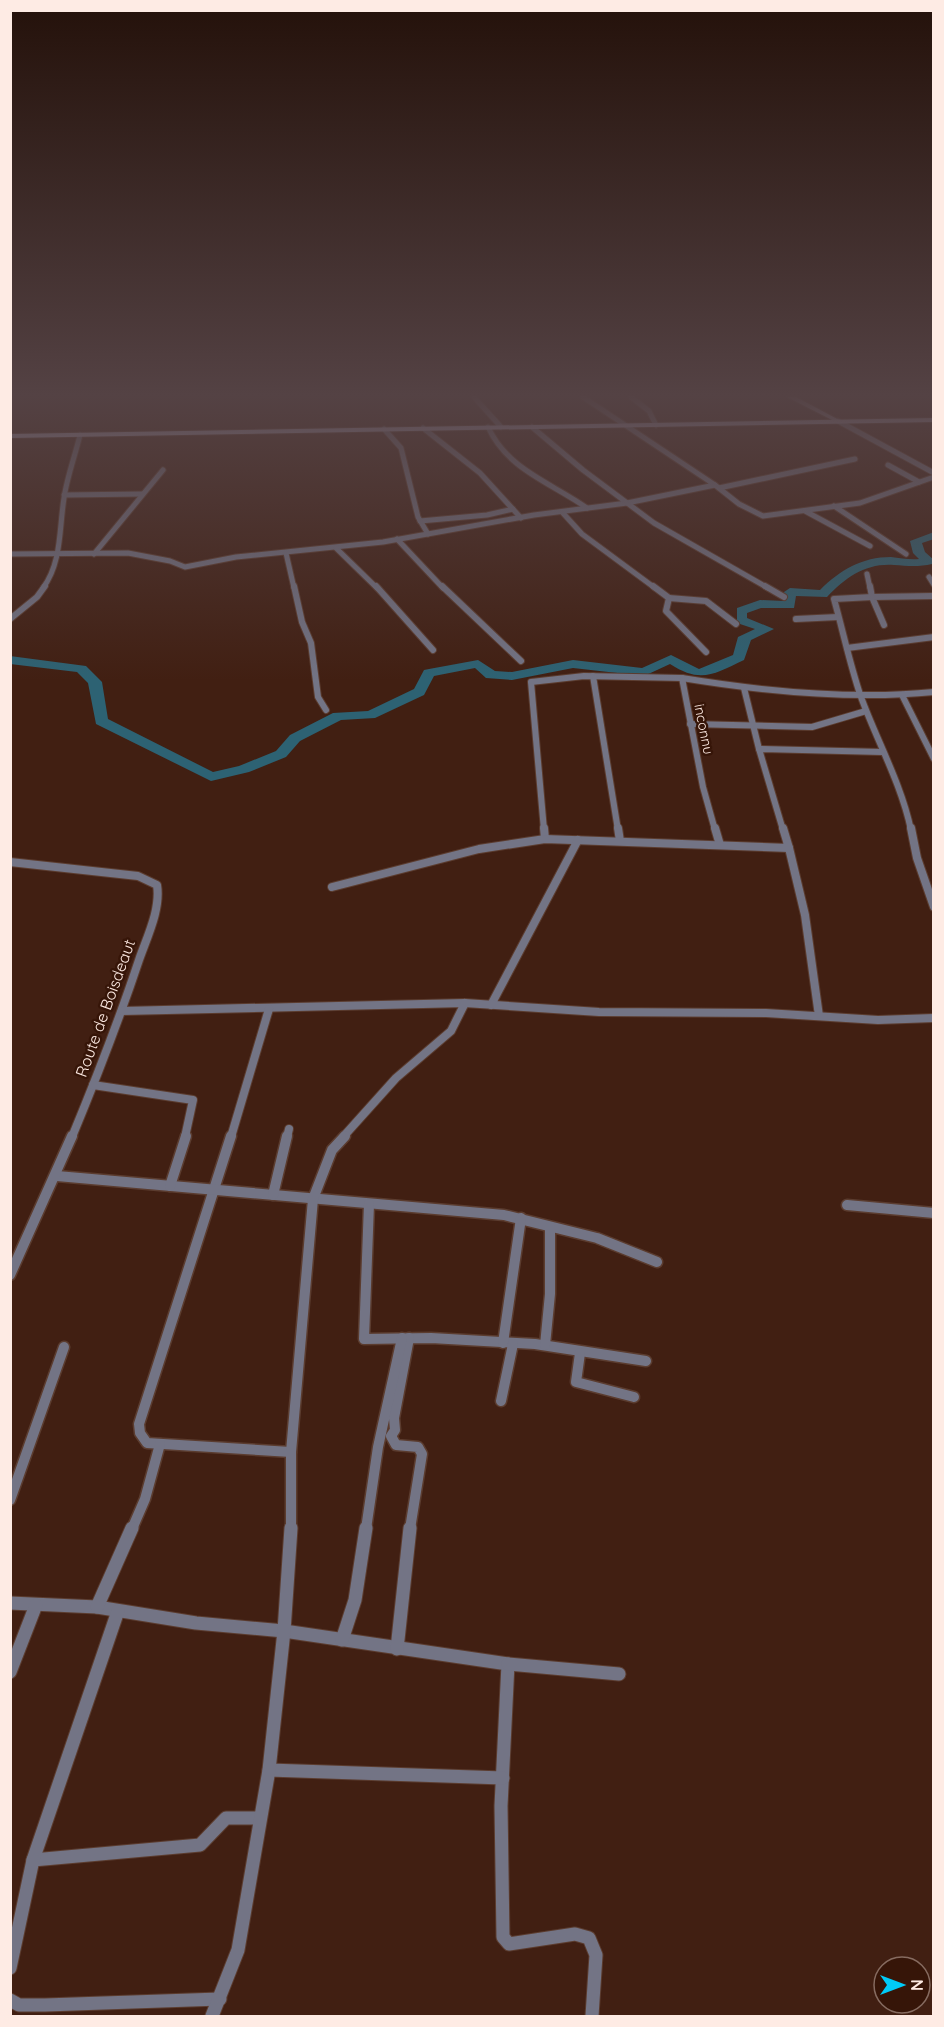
<svg xmlns="http://www.w3.org/2000/svg" width="944" height="2027" viewBox="0 0 944 2027" font-family="Quicksand,sans-serif">
<rect width="100%" height="100%" fill="#411f12"/>
<g fill="none" stroke-linecap="round" stroke-linejoin="round">
<path fill="#2d6273" fill-rule="evenodd" d="M934 532V539L922 543 925 552 934 560 932 564C919 567 908 566 894 565 866 563 846 577 827 597L796 596 794 608H761L747 613V618L774 629 751 640 744 660C714 674 701 684 670 664L644 676 573 668 512 680 486 678 475 668 434 676 424 695 375 718 341 720 300 741 286 757 249 772 211 781 96 724 88 683 77 672 10 664V656L86 666 102 682 108 719 213 772 239 766 276 751 290 735 333 713 368 711 414 689 424 670 429 669 478 660 495 671 512 672 573 660 642 668 671 655 699 669 733 655 738 637 755 629 737 623V608L760 600 784 601V592L790 588 820 590C840 570 862 557 891 557 900 558 910 560 919 559L913 553 910 541Z"/>
<g stroke="#5b3c2f" stroke-width="7">
<g id="street-far4">
<path d="M474 397 501 427"/>
<path d="M631 397 649 411 656 425"/>
<path d="M838 421 934 473"/>
<path d="M488 427C508 470 550 482 587 508"/>
<path d="M532 427 583 470 654 523 768 588"/>
<path d="M423 428 480 473 521 518"/>
<path d="M384 429 401 448 418 517 428 534"/>
<path d="M888 465 919 482"/>
<path d="M715 485 739 504 763 516 860 503 934 477"/>
<path d="M719 488 855 459"/>
<path d="M64 495 142 494"/>
<path d="M834 506 906 554"/>
<path d="M805 511 870 546"/>
<path d="M562 512 582 534 655 588"/>
<path d="M420 521 487 515 513 509"/>
<path d="M397 539 443 588"/>
<path d="M336 548 377 588"/>
<path d="M286 553 294 588"/>
<path d="M10 554 128 553 170 561 185 567 236 557 383 542 534 515 627 503 715 485 583 397"/>
<path d="M94 554 163 470"/>
<path d="M867 574 870 588"/>
<path d="M929 577 934 585"/>
<path d="M43 588C62 562 59 529 64 498 67 477 75 456 80 435"/>
</g>
</g>
<g stroke="#5b3c2f" stroke-width="8">
<g id="street-far3">
<path d="M294 586 302 622 311 643 318 697 326 710"/>
<path d="M376 586 433 650"/>
<path d="M442 586 521 661"/>
<path d="M653 586 669 598 666 611 706 652"/>
<path d="M765 586 784 597"/>
<path d="M870 586 872 597 834 599C843 631 850 665 861 697 877 741 901 783 911 830"/>
<path d="M669 598 706 601 736 624"/>
<path d="M10 619 37 597 45 586"/>
<path d="M796 619 838 617"/>
<path d="M884 625 872 597 934 596"/>
<path d="M847 648 934 637"/>
<path d="M593 676 618 830"/>
<path d="M744 688 759 749"/>
<path d="M902 695 934 759"/>
<path d="M690 724 812 727 866 711"/>
<path d="M544 830 531 682 584 676 682 678"/>
<path d="M715 830 703 787 682 678C761 691 854 700 934 692"/>
<path d="M783 830 759 749 882 752"/>
</g>
</g>
<g stroke="#5b3c2f" stroke-width="10">
<g id="street-far2">
<path d="M544 828 545 839"/>
<path d="M618 828 620 841"/>
<path d="M715 828 720 845"/>
<path d="M911 828 917 858 934 907"/>
<path d="M789 848 805 915 819 1016"/>
<path d="M10 862 138 876 157 885C161 909 147 937 139 960 119 1020 96 1079 72 1137"/>
<path d="M332 887 479 849 545 839 789 848 783 828"/>
<path d="M491 1005 578 840"/>
<path d="M122 1011 465 1003 599 1012 766 1013 878 1020 934 1018"/>
<path d="M93 1085 193 1100 185 1137"/>
<path d="M231 1137 269 1009"/>
<path d="M287 1137 289 1129"/>
<path d="M343 1137 396 1078 451 1031 465 1003"/>
</g>
</g>
<g stroke="#5b3c2f" stroke-width="13">
<g id="street-far1">
<path d="M231 1136 139 1424 140 1433 147 1443 291 1452"/>
<path d="M57 1176 504 1215 597 1238 657 1262"/>
<path d="M170 1186 186 1136"/>
<path d="M273 1195 287 1136"/>
<path d="M369 1204 364 1339 431 1338 535 1344 646 1361"/>
<path d="M847 1205 934 1213"/>
<path d="M10 1275 72 1136"/>
<path d="M409 1338 394 1418 395 1430 391 1436 396 1445 418 1447 422 1454 410 1529"/>
<path d="M503 1343 521 1218"/>
<path d="M545 1345 550 1294V1227"/>
<path d="M580 1353 576 1382 634 1397"/>
<path d="M501 1401 513 1344"/>
<path d="M10 1500 64 1347"/>
<path d="M132 1529 145 1499 160 1444"/>
<path d="M291 1529V1452L313 1199 332 1150 345 1136"/>
<path d="M366 1529 378 1447 402 1338"/>
</g>
</g>
<g stroke="#5b3c2f" stroke-width="15">
<g id="street">
<path d="M10 1603 97 1607 196 1623 284 1631 508 1664 501 1806 503 1937 509 1944 575 1934 589 1938 596 1955 592 2016"/>
<path d="M97 1607 132 1528"/>
<path d="M342 1640 355 1600 366 1528"/>
<path d="M397 1649 410 1528"/>
<path d="M508 1664 619 1674"/>
<path d="M10 1672 36 1605"/>
<path d="M269 1770 503 1778"/>
<path d="M33 1860 200 1845 226 1818H259"/>
<path d="M10 1968 33 1860 118 1611"/>
<path d="M10 2000 19 2005H45L220 1999"/>
<path d="M212 2016 238 1950 269 1770 284 1631 291 1528"/>
</g>
</g>
<g stroke="#5b3c2f" stroke-width="2">
<path id="secondary" d="M787 397H796L841 421 836 422Z"/>
</g>
<g stroke="#5b3c2f" stroke-width="2">
<path id="primary" d="M934 418V422L10 438V434Z"/>
</g>
<use href="#street-far4" stroke="#737485" stroke-width="5"/>
<use href="#street-far3" stroke="#737485" stroke-width="6"/>
<use href="#street-far2" stroke="#737485" stroke-width="8"/>
<use href="#street-far1" stroke="#737485" stroke-width="10"/>
<use href="#street" stroke="#737485" stroke-width="13"/>
<use href="#secondary" fill="#9c9fb9" fill-rule="evenodd"/>
<use href="#primary" fill="#bcbfe1" fill-rule="evenodd"/>
</g>
<linearGradient id="sky" x2="0" y2="1"><stop stop-color="#24110a"/><stop offset="0.58" stop-color="#544244"/><stop offset="1" stop-color="#544244" stop-opacity="0"/></linearGradient>
<rect width="944" height="681" fill="url(#sky)"/>
<g text-anchor="middle" stroke-width="5" stroke-linejoin="round" paint-order="stroke">
<g font-size="14" fill="#feebe4" stroke="#361508">
<text transform="translate(704 729) rotate(79)" y="5">inconnu</text>
</g>
<g font-size="16" fill="#feebe4" stroke="#361508">
<text transform="translate(105 1008) rotate(-70)" y="6">Route de Boisdeaut</text>
</g>
</g>
<rect width="944" height="2027" fill="none" stroke="#feebe4" stroke-width="24"/>
<g transform="translate(902 1985) rotate(90)"><circle r="28" fill="#361508" stroke="#866b60" stroke-width="1.5"/>
<path d="M0-4.5L10 22L0 15L-10 22Z" fill="#00cbf8"/>
<text y="-9" font-size="16" font-weight="bold" text-anchor="middle" fill="#feebe4">N</text>
</g>
</svg>
